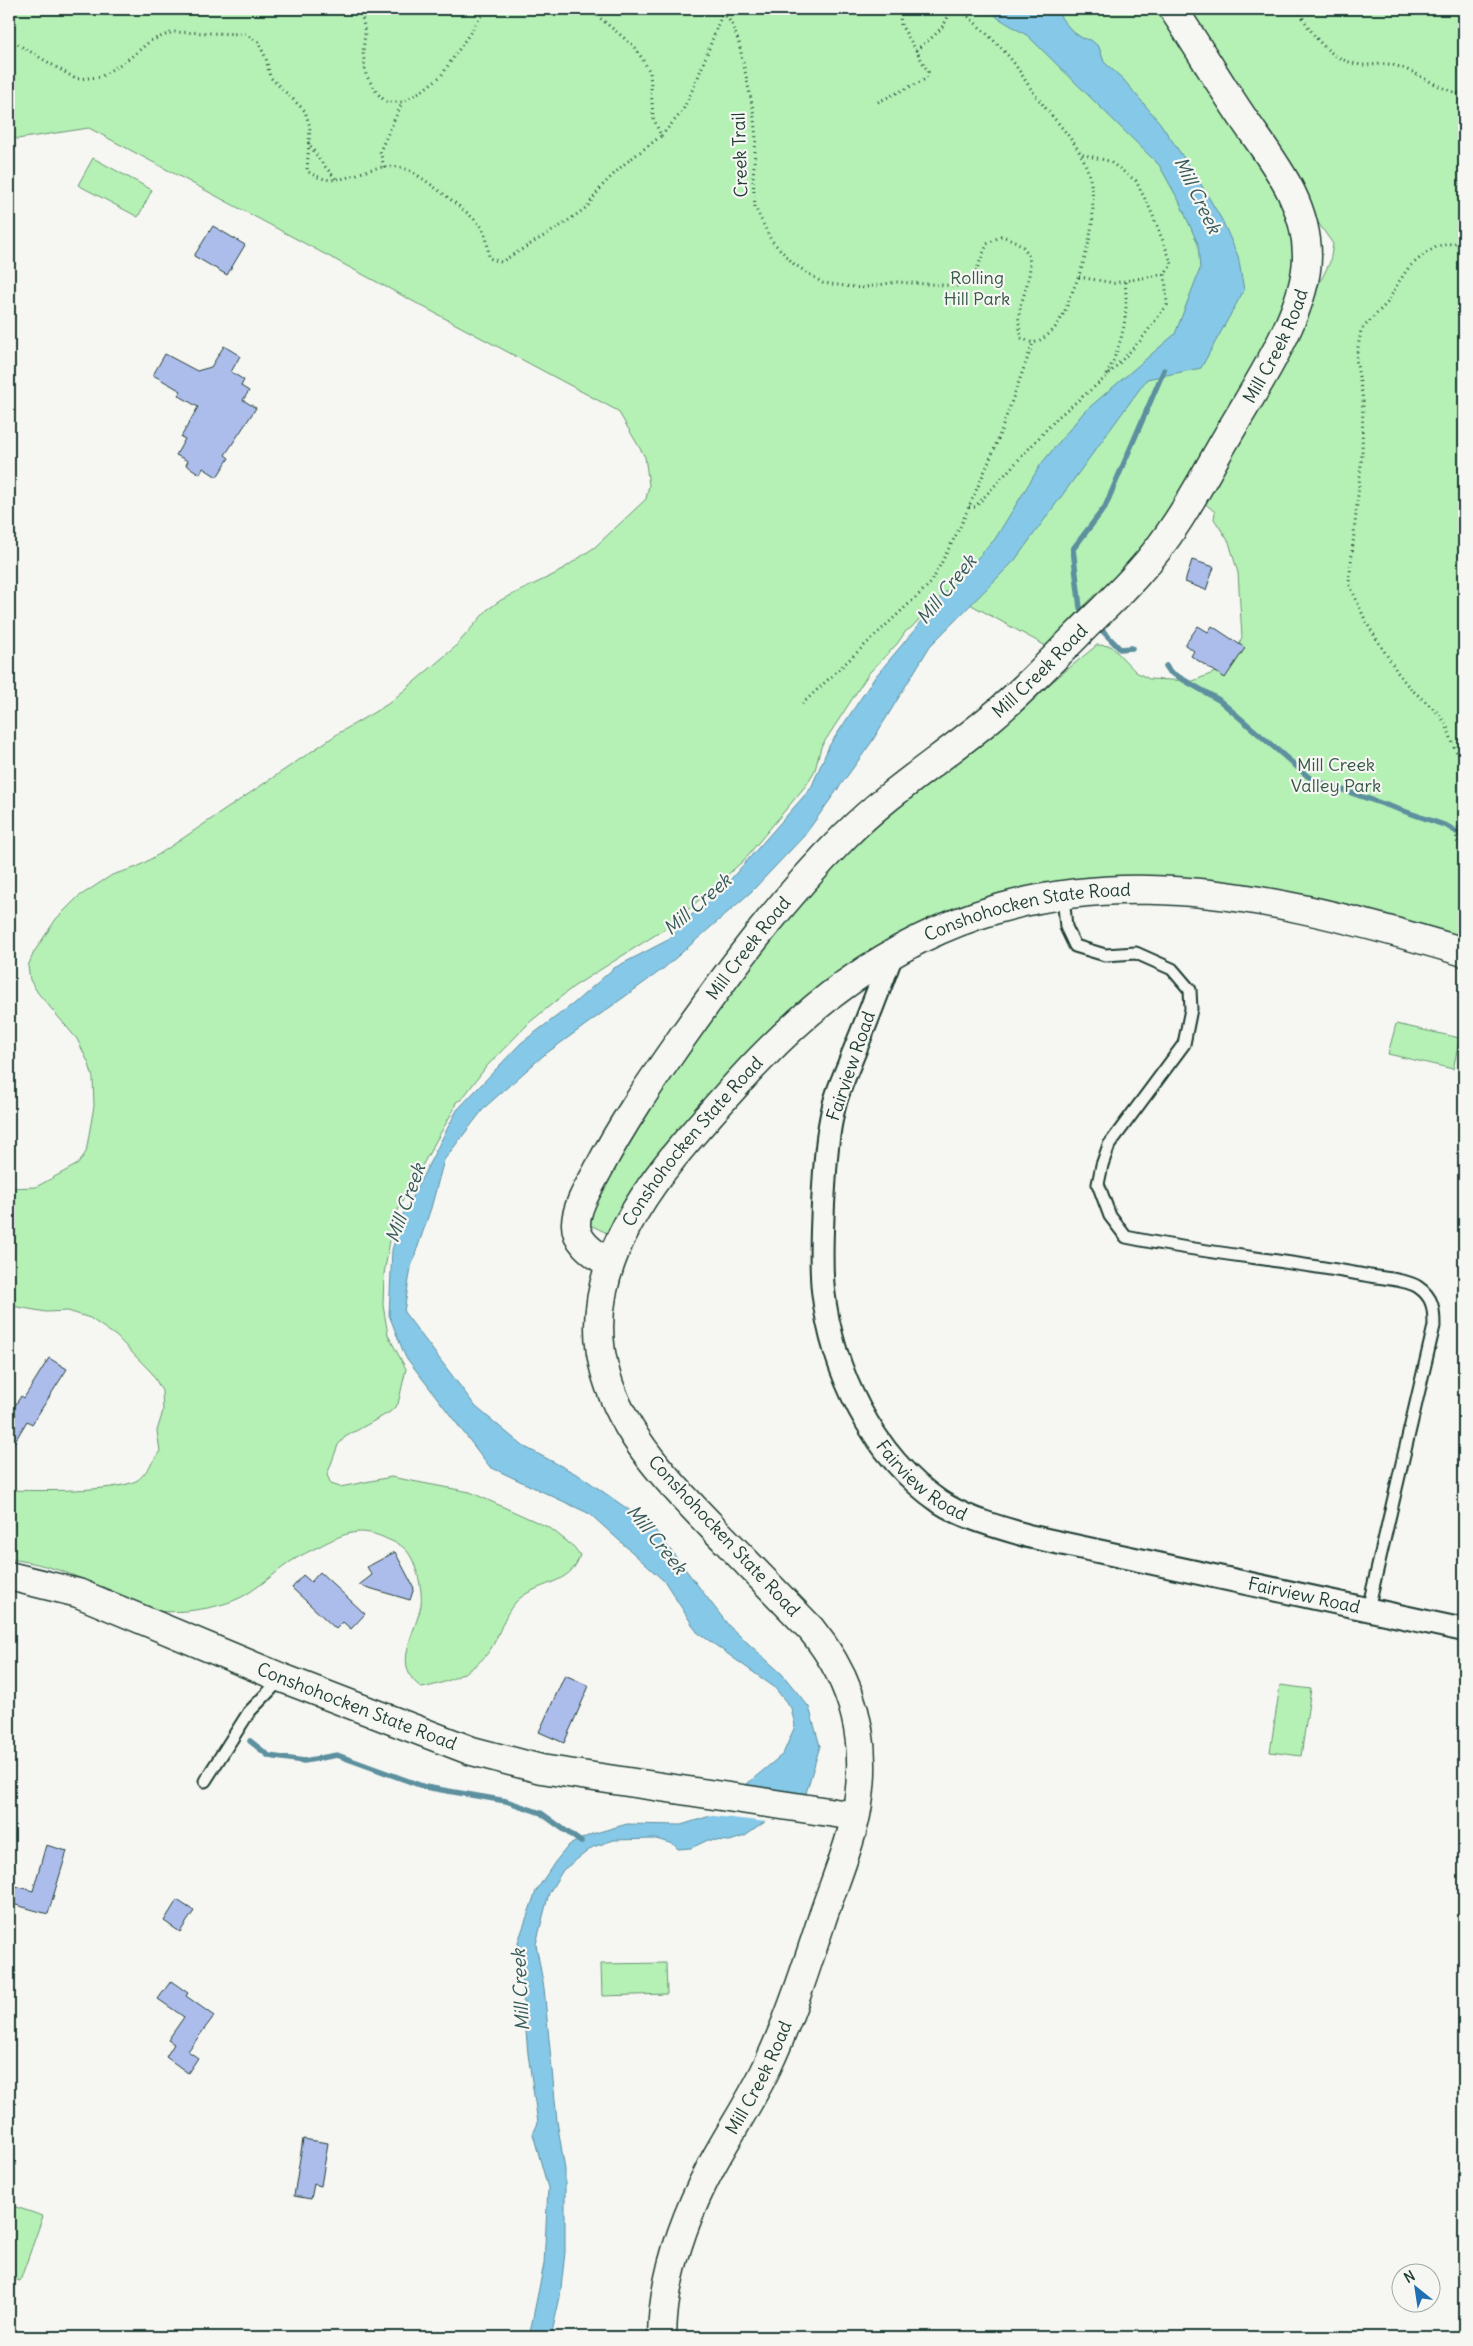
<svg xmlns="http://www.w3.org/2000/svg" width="1473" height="2346" viewBox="0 0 1473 2346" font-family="Delius,sans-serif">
<rect width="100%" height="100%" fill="#f6f6f2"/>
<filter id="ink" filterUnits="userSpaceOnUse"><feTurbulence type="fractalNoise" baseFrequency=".02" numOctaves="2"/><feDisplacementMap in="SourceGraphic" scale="10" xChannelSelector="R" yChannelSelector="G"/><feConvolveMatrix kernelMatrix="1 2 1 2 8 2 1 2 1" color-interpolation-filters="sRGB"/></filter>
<g filter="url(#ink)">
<g fill="#b5f0b5" stroke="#6a9674">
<path d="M9 9H1160L1302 221 1304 279 1162 531 1046 646 946 591 911 628 906 631 897 644 869 673 821 747 815 770 807 784 743 861 671 925 573 987 530 1022 486 1067 462 1099 456 1102 454 1109 401 1203 393 1224 384 1274 383 1305 388 1335 406 1369 398 1404 390 1412 345 1437 338 1445 327 1475 331 1484 340 1487 391 1477 470 1492 550 1528 574 1547 580 1555C571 1587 534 1581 515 1603 503 1616 500 1635 490 1650 475 1672 447 1683 422 1688 390 1666 416 1633 421 1605 423 1590 416 1558 404 1548 400 1544 393 1542 387 1539 360 1526 345 1533 320 1546 310 1551 299 1556 290 1562 276 1572 264 1583 250 1592 226 1609 176 1615 147 1610 102 1587 60 1565 9 1559V1490C36 1491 113 1492 136 1481 145 1476 154 1459 160 1451L157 1431 163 1411 162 1391 152 1373 116 1336 90 1318 68 1311 46 1312 12 1306 9 1308V1188L36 1187 78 1164 86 1152 94 1106 93 1078 89 1064 77 1039 38 993 30 980 28 966 34 952 56 919 78 897 112 875 137 867 161 853 339 733 388 704 454 648 487 610 501 600 557 573 595 547 646 499 649 485 645 457 618 411 89 128 17 139 9 133Z"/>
<path d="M1174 9H1464V942L1249 888 947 915 888 941 830 982 683 1133 607 1233 588 1224 601 1183 672 1065 806 889 876 815 1018 710 1097 645 1111 646 1136 672 1149 679 1193 681 1218 671 1233 657 1242 637 1238 573 1229 542 1214 519 1215 512 1202 501 1321 280 1330 262 1333 244 1257 135Z"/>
<path d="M93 158 152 190 138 217 78 185Z"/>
<path d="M1396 1024 1460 1038 1453 1069 1388 1054Z"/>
<path d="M1280 1685 1311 1689 1301 1756 1270 1752Z"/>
<path d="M666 1963 667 1994 602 1996 601 1964Z"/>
<path d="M13 2206 43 2216 20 2281 9 2277V2218Z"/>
</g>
<path fill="#86c8e7" stroke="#5d909f" d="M988 9H1057L1062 19 1072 31 1082 38 1091 40 1099 47 1104 62 1123 79 1160 123 1196 176 1222 220 1238 256 1244 290 1201 368 1147 379 1015 560 930 646 871 743 804 836 751 892 663 969 544 1055 485 1107 444 1160 431 1208 411 1267 404 1312 476 1407 523 1446 582 1477 652 1526 729 1626 782 1674 809 1707 820 1746 806 1793 745 1836 730 1841 708 1840 691 1848 678 1849 673 1844 656 1839 614 1840 593 1847 563 1870 549 1893 536 1944 544 1988 557 2121 565 2170V2252L560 2297 551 2337H529L544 2264 548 2188 533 2134 538 2123 528 2054 518 1942 536 1891 555 1862 569 1845 592 1834 627 1824 681 1825 707 1817 783 1754 795 1726 791 1708 774 1687 697 1632 665 1582 590 1514 490 1467 405 1356 389 1315 392 1250 402 1216 457 1110 521 1043 573 1004 614 968 668 940 686 919 715 897 811 788 829 746 875 677 943 596 995 539 1041 464 1084 412 1175 334 1200 269 1198 244 1179 201 1159 165 1028 36 998 18Z"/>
<path fill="#f6f6f2" d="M738 1787 783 1811 767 1822 705 1815Z"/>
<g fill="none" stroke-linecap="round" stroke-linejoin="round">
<g stroke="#5d909f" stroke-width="5.5">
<path d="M1087 615 1080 608 1073 549 1105 507 1164 370"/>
<path d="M1097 625 1120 649 1132 648"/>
<path d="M1166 666 1170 672 1219 700 1311 779 1447 826 1460 834 1464 841"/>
<path d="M250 1741 269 1756 304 1761 337 1755 425 1787 506 1801 541 1813 581 1842"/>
</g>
</g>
<g fill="#acbdec" stroke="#1f3d34">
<path d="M213 226 245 245 227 275 194 256Z"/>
<path d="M224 346 240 356 231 372 244 380 241 386 249 391 243 400 256 408 225 455 229 458 217 477 203 468 200 474 186 465 188 461 176 455 185 439 181 437 198 407 178 395 181 391 153 375 165 354 197 371 211 367Z"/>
<path d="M1192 560 1214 567 1206 590 1185 582Z"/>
<path d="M1198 626 1208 632 1212 626 1245 648 1225 678 1191 656 1194 651 1185 645Z"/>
<path d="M49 1358 67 1369 32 1424 27 1421 9 1451V1415L21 1396 24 1398Z"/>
<path d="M395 1552 414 1588 410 1600 359 1585 372 1575 367 1567Z"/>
<path d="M320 1572 365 1614 351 1629 343 1622 336 1629 292 1588 303 1575 311 1582Z"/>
<path d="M565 1675 589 1686 564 1743 539 1732Z"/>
<path d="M46 1845 67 1851 48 1914 9 1903V1884L33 1891Z"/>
<path d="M177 1900 194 1911 180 1932 164 1921Z"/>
<path d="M171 1981 188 1993 186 1996 214 2016 188 2051 198 2058 188 2073 166 2057 174 2044 168 2040 184 2017 158 1999Z"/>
<path d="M303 2139 328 2143 321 2186 314 2184 311 2199 294 2196Z"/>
</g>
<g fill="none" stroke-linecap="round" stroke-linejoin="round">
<g stroke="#1f3d34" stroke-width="15">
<g id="lane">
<path d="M1063 895 1066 927 1075 946 1105 955 1136 953 1172 969 1190 990 1191 1009 1184 1044 1109 1145 1102 1165 1098 1184 1110 1216 1126 1237C1207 1254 1289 1260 1370 1276 1382 1278 1408 1280 1418 1287 1433 1297 1434 1309 1434 1326L1368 1609"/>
<path d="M205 1781 249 1712 282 1678"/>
</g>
</g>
<g stroke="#1f3d34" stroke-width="26">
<g id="street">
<path id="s1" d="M892 954C879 989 866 1023 852 1057 846 1073 838 1089 834 1106 826 1138 825 1171 823 1204 822 1232 820 1261 823 1290 832 1371 872 1455 940 1502 966 1519 999 1527 1028 1536L1464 1630"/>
</g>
</g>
<g stroke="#1f3d34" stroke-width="31">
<g id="secondary">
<path id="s2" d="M609 1264C595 1254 575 1242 576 1223 577 1205 589 1187 597 1172 621 1125 651 1082 681 1039 731 968 783 898 845 836 890 791 943 758 992 717 1022 692 1049 663 1077 635 1097 614 1119 595 1138 573 1176 532 1200 483 1228 435 1256 386 1307 312 1307 256 1307 197 1267 155 1237 109 1215 76 1195 42 1173 9"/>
<path id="s3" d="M9 1576 78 1593 282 1678 472 1751 541 1769 855 1816"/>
<path id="s4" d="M662 2337C663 2277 683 2220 711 2167 729 2133 751 2101 767 2067 790 2018 806 1968 823 1916 834 1883 849 1849 856 1815 870 1745 856 1684 811 1629 782 1599 753 1569 724 1539 677 1491 625 1441 606 1375 580 1288 631 1206 685 1143 734 1086 785 1027 847 983 1045 841 1248 887 1464 952"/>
</g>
</g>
<g stroke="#1f3d34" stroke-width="3" stroke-dasharray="1 4" stroke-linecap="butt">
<path d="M361 9 365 33 363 52 366 75 377 93 386 102H402L423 90 441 76 486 9"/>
<path d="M589 9 635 47 650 72 653 117 661 136 682 112 697 80 724 9"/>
<path d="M899 9 901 25 916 50C930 39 947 28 950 9"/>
<path d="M1298 9C1312 36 1330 61 1362 65 1372 66 1383 62 1393 65 1409 69 1421 77 1435 84 1444 89 1455 92 1464 96"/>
<path d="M723 12 732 24 739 43 753 109 756 139 753 178 755 207 771 240 794 264 823 283 861 288 896 282 958 286 975 274 987 244 1001 236C1048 248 1025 282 1019 314 1018 321 1020 330 1021 338L1033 343C1059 334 1064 312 1074 288 1091 247 1103 196 1081 155 1071 136 1053 118 1040 101 1030 89 1023 76 1014 63 999 43 978 27 961 9"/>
<path d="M9 39 76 79 100 77 130 58 150 41 173 32 245 34 258 42 266 58 270 77 305 111 310 127 307 171C337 191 353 171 383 167 389 166 401 167 406 169 418 173 472 215 480 225 487 233 488 247 489 258L501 262 562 225 587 207 602 186 623 165 661 136"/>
<path d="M878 102 926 79 928 72 916 50"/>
<path d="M308 142 321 162 336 179"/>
<path d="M384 167 380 151 402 103"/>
<path d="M1464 238 1455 243 1438 246 1426 253 1409 267 1398 283 1388 302 1361 330 1356 359 1363 400 1362 455 1349 583 1366 622 1398 673 1409 687 1439 714 1446 724 1455 749 1464 763"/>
<path d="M1079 277 1114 283 1165 274 1172 264 1151 211 1136 181 1109 161 1081 154"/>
<path d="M1107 375C1122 341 1129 319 1125 282"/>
<path d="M969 507H975L1058 417 1105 378 1140 341 1167 305 1165 274"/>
<path d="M802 704 931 583 960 527 994 450 1033 343"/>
<path d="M1464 814 1460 817 1456 840 1464 851"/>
</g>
<use href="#lane" stroke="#f6f6f2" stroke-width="11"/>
<use href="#street" stroke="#f6f6f2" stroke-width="22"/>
<use href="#secondary" stroke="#f6f6f2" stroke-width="28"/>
</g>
</g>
<g text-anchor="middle" stroke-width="4.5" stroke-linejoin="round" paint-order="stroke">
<g font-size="18" fill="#1f3d34" stroke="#f6f6f2">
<text transform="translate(740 155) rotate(-92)" y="6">Creek Trail</text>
<text dy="6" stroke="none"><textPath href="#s2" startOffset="1190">Mill Creek Road</textPath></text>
<text dy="6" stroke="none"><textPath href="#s2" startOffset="785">Mill Creek Road</textPath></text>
<text dy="6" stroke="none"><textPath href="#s4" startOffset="1770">Conshohocken State Road</textPath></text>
<text dy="6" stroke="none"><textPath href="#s2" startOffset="381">Mill Creek Road</textPath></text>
<text transform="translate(851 1066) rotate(-71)" y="6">Fairview Road</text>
<text dy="6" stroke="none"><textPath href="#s4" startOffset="1350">Conshohocken State Road</textPath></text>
<text dy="6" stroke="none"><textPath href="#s1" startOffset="569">Fairview Road</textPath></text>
<text transform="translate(724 1536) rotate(47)" y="6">Conshohocken State Road</text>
<text dy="6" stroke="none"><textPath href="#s1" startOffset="974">Fairview Road</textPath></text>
<text dy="6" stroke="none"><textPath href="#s3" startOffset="372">Conshohocken State Road</textPath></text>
<text dy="6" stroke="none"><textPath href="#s4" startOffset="280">Mill Creek Road</textPath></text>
</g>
<g font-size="18" fill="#365847" stroke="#f6f6f2">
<text x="977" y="284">Rolling<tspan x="977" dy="21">Hill Park</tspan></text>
<text x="1336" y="771">Mill Creek<tspan x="1336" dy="21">Valley Park</tspan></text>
</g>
<g font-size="19" font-style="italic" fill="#345958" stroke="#f6f6f2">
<text transform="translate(1198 195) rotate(64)" y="7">Mill Creek</text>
<text transform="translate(946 589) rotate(-51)" y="7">Mill Creek</text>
<text transform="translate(697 904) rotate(-41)" y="7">Mill Creek</text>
<text transform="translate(405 1203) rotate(-70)" y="7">Mill Creek</text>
<text transform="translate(657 1539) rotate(51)" y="7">Mill Creek</text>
<text transform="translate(520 1990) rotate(-93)" y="7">Mill Creek</text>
</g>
</g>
<rect width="1473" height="2346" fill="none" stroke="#f6f6f2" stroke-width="30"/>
<rect x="15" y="15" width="1443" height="2316" fill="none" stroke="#1f3d34" stroke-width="2" filter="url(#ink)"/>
<g transform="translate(1416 2288) rotate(330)"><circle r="24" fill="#f6f6f2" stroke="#a0aca6"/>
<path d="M0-4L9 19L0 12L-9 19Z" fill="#1f6fb2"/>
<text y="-8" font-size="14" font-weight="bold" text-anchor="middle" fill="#1f3d34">N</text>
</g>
</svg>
